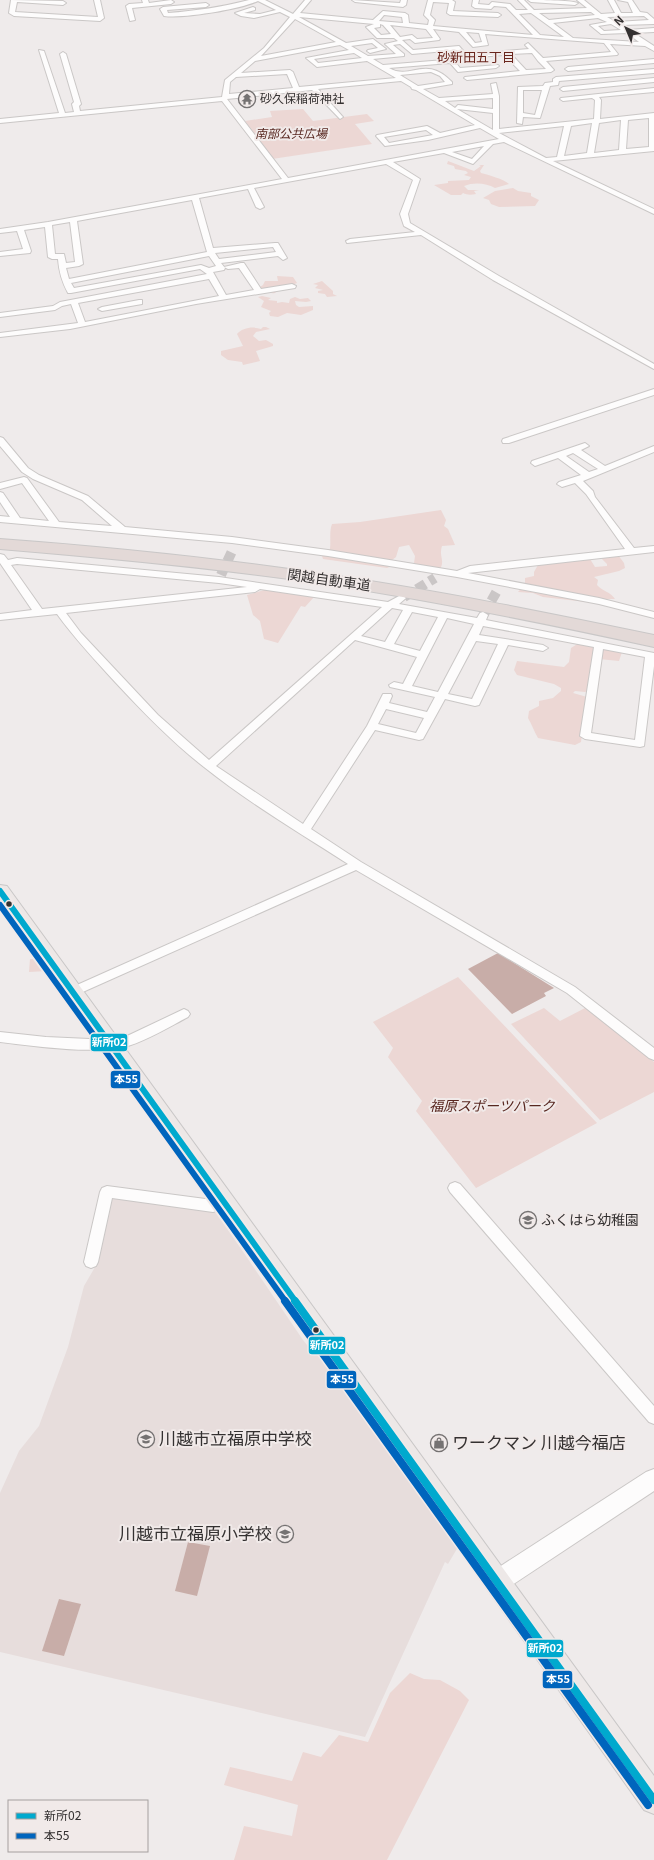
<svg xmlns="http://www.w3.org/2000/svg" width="654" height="1860" viewBox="0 0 654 1860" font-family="Georgia,'Noto Sans JP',serif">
<rect width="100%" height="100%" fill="#efebeb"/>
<path fill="#e7dddc" d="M115 1197 216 1212 303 1340 311 1350 314 1349 458 1547 448 1564 445 1562 365 1737 0 1652V1493L19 1451 39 1426 68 1347 84 1286 98 1262 110 1199Z"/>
<g fill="#ecd7d4">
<path d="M303 109 313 121 367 114 374 121 355 124 372 144 272 159 245 121 272 117 270 111Z"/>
<path d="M448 161 474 171 481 166 479 165H484L480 171 481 173C488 175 504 179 509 184L495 188C486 183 474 182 464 186L468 190H479L474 191 476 194C471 195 467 195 463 193L461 195H451L434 185 448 183V181L469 180 471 177 464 175 468 173 466 171 455 169 454 166 447 164Z"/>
<path d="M513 188 518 191 531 193V196L539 200 535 206 499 207 491 204 489 200 483 198 495 191Z"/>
<path d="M277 276 293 277 297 283 277 291 275 293C270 294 263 291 260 287L263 285 265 281H278Z"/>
<path d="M322 281 333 291V294L337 296 327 297 325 294 318 293V291L323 290 315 288 318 285 313 284Z"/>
<path d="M262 296 271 298 268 300 277 301V303L282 302 289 303 290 299 295 297 300 299 308 298 311 301 306 302 295 301 296 305 299 307 313 306V310L301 315 287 313 278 317 270 316 269 313 271 311 261 307 264 301 258 297Z"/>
<path d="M263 327H266L270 329 256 332 253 336 259 341 266 340 273 344V346L256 351 260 361 243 365 242 362 228 360 221 355V351L243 346 237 334C242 328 253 326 261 329Z"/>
<path d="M441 510 446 520 444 526 448 529 455 545 442 546C438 558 448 562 436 574L421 571 414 563 415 556 409 545 399 547 396 557 392 560V566L387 568 323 559 322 556 330 549C331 540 329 532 332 524L360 522Z"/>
<path d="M618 555 624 563 625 568 619 571 594 577 598 580 597 585C602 591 611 592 615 599H592L586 602 543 597 533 593 518 592 525 584V578L534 576V572L538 565 590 559 595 567 607 566V564L602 559V556Z"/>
<path d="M268 589 314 597 305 607 301 606 278 643 264 639 260 621 253 615 247 595Z"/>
<path d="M579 643 595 646 589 691 585 692 575 691 573 693 587 697 581 742 575 745 538 738C534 731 532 725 528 718L529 711 539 706V701L553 698 561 691V688L554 684 517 675 514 670 517 661 564 667 569 662 571 648Z"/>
<path d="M602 647 622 652 619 661 599 659Z"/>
<path d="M30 959H39L47 971 29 972Z"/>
<path d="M458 977 597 1123 476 1188 416 1111 422 1101 388 1057 393 1048 373 1022Z"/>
<path d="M587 1007 654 1062V1092L600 1120 511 1024 544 1008 560 1021Z"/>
<path d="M410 1673 424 1679 440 1680 460 1691 469 1700 387 1860H234L244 1826 292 1836 298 1805 224 1785 230 1767 292 1781 303 1752 321 1757 339 1735 368 1742 390 1693Z"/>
</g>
<g fill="#c8ada8">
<path d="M498 953 554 988 544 993 546 996 512 1014 468 969Z"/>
<path d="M188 1542 210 1546 197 1596 175 1591Z"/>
<path d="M59 1599 81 1604 64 1656 42 1651Z"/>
</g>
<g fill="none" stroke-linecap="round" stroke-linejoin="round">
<g stroke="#cac6c6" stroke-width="10" stroke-dasharray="10 5" stroke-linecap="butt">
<path d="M221 575 233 549"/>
<path d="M404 597 435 578"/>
<path d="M484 614 498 589"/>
</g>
<g stroke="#cac7c6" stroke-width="2">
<g id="street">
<path d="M11 0 63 1 66 3 63 5 17 2 15 12 98 17 94 0H100L104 18 100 21 14 16 9 13Z"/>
<path d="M142 0H148L149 3 171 0 174 2 171 4 132 8 135 20 130 21 126 6 129 4 143 3Z"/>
<path d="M249 0H265L293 14 305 0H311L300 13 373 20 383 11 405 13 408 15 409 23 428 25 429 20 424 15 428 0H452L455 2 453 11 498 13 501 15 498 17 450 15 447 13 449 3 433 2 430 15 435 20 433 26 533 35 506 7 494 6 491 9 475 8 472 6 473 0H479L478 4 489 5 492 2 510 4 516 10H528L518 0H524L534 10 587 8 577 0H584L601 14 615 13 608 0H614L621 13H633L628 2 618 0H632L640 12 647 13 654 19V24L622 25 629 30 654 28V32L634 33 654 46V51L645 46 610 44 618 54 617 55 546 61 554 70 551 72 467 80 464 78 465 77 520 71 504 55 464 58 457 50 412 54 400 44 393 45 404 54V56L373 59 383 65 469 58 471 59V61L456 63 460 68 498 65 499 66 496 68 458 72 450 63 389 68C411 81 425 54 452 82V84L423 89 439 98 493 94 491 84 496 83 499 96V129L594 119 595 100 592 98 563 101 560 99 561 98 654 88V92L599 97 601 100 600 119 654 113V151L553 161 654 209V214L504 142 493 144 473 164 444 153 393 162 420 179 408 214 410 223 499 276 654 364V369L493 280 421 235 347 243 346 241 350 239 415 232 404 226 400 214 413 180 386 164 254 188 264 207 260 209 256 207 248 189 199 198 213 248 275 243H278L287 258 283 260 278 256 221 263 225 268 224 270 213 272 226 295 254 290 239 268 228 269 224 267 241 263H244L261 289 292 284 296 286 295 288 196 304 70 329 0 337V333L78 323 71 304 62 306 55 310 0 317V313L53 306 60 302 207 274 200 269 71 293H68C62 282 59 272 58 259H52L48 257 45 227 24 230 31 251 30 253 0 256V252L23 249 17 231 0 233V229L48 222 282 179 222 101 0 123V119L59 113 39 50 44 51 65 113 74 112 72 104 74 102 60 54 63 52 66 54 81 104 79 106 80 111 222 97 225 80 264 48 290 17 280 12 254 18 241 16 235 13 253 7 255 8V10L244 13 260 14 276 10 258 1C241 9 183 19 164 16L160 9 163 7 206 3 209 5 206 7 167 10 168 13C195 11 222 7 249 0ZM591 12 595 15 549 20 539 13ZM531 13 564 37 540 35 519 14ZM384 15 402 17 403 23 379 21ZM644 16 649 20 616 22 607 17ZM299 17 374 24 366 27 377 38H394L398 41 385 44 396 54 368 56 351 46 372 43 378 48 368 50 367 51 370 53 386 49 373 39 346 43ZM598 18 607 22 590 25 601 34 627 33 639 42 573 38 553 23ZM295 19 336 42 261 56ZM380 24 383 25 391 34 381 35 374 28 380 27ZM611 24 621 30 604 31 598 26ZM390 25 426 29 433 38 417 39 412 35 400 37ZM433 29 459 32 473 47 488 45 485 34 604 43 611 52 543 58 528 43 525 45 529 49 466 54 459 46 413 50 402 40 410 39 415 43 439 40 440 39ZM466 32 479 33 482 42 475 43ZM340 45 349 50 306 58 317 67 367 61 396 78 299 87 293 72 290 70 241 73 255 61ZM354 53 362 58 318 63 314 59ZM532 53 538 61 546 69 526 70 511 54ZM431 72 440 76 445 82 418 86 400 75ZM287 74 293 88 229 94 230 82 236 77ZM401 81 411 87 412 89 416 90 475 125 440 133 427 126 377 135 376 136 385 146 428 140 480 128 499 139 288 178 227 99 312 90 340 119 343 117 342 116 318 89ZM493 98V109L458 105 455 108 445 101ZM457 109 493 113V130ZM649 118V147L626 149 628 120ZM621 120 619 150 594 153 599 123ZM592 123 587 153 564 156 571 126ZM564 126 557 157 546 158 499 133ZM426 130 433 135 389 143 384 137ZM484 146 472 159 452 152ZM192 200 207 252 69 279 66 268 79 266 83 264 77 221ZM70 222 75 262 66 263 64 254H55L52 225ZM273 247 276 252 219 259 215 253ZM209 256 216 266 209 268 201 265 74 288 71 283ZM209 279 219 296 85 322 78 303Z"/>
<path d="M352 0 400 3 401 0H407L406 5 403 7 355 2Z"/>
<path d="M528 0C540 0 569 0 578 3L575 5 531 2Z"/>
<path d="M654 59V63L568 71 565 69 568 67Z"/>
<path d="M654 69V73L559 81 558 85 550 86 540 118 523 117 522 124 517 123 518 87 543 86 545 83 553 82V79L556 77ZM523 90H542L535 115 523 113Z"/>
<path d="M654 78V82L563 91 560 89 563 87Z"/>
<path d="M139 300H142V304L102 311 98 309 102 307Z"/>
<path d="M654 389V395L509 443H503L502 441 503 439Z"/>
<path d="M0 437 3 438 28 468 39 475 88 496 125 527 232 537 328 550 457 571 470 566 625 549 586 494 575 483 562 487 557 484 559 482 581 475 558 458 535 466 531 463 532 461 585 443 589 446 581 450 605 466 654 446V452L583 481 593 491 595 497 634 548 654 546V552L468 573 599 598 654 612V618L599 604 457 577 328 556 232 543 0 522V516L10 517 0 502V492L3 493 20 518 49 521 22 483 0 489V483L24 477 27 478 59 522 112 526 82 500 33 479 22 472 0 446ZM573 453 598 469 589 472 566 456Z"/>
<path d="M0 554 4 555 8 560 17 558 219 577 388 602 401 595 406 598 399 604 477 618 480 613 483 612 488 615 486 620 654 653V666L644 746 640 747 585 739 580 736 594 647 483 626 479 635 543 645 548 648 543 651 508 645 479 705 475 706 445 699 423 739 419 740 375 730 311 829 361 862 575 987 654 1048V1060L649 1058 567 993 356 870 76 995 72 997 68 995 66 992 68 989 348 864C300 833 249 803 204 767 172 742 144 713 116 683 95 660 75 639 57 614L0 620V614L32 610 0 563ZM17 564 219 583 247 587 42 609 11 565ZM260 589 382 607 209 760 158 715 81 633 66 613 255 592ZM392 608 403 610 385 642 361 636ZM412 612 438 617 420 651 394 644ZM447 618 474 624 438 692 412 686ZM355 640 417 657 403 684 394 682 389 685 390 687 435 697 427 712 389 703 392 696 391 694H383L367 726 303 824 216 766ZM476 641 498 644 472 699 448 694ZM603 649 645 657 635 740 591 733ZM386 709 424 718 416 733 378 724Z"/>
<path d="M184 1009 188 1011 190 1014 188 1017C169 1027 148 1040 128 1046 93 1055 36 1046 0 1042V1032L46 1037 111 1040 125 1037Z"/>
<path d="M455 1182 460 1184 654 1406V1424L649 1422 450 1192 448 1188 450 1184Z"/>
<path d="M107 1186 213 1200 225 1197 230 1199 232 1203 230 1207 213 1212 112 1198 98 1262 96 1266 91 1268 86 1266 84 1262 100 1192 102 1188Z"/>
</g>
</g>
<g stroke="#cac7c6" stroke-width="2">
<path id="secondary" d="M654 1469V1491L506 1589 498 1592 490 1589 486 1581 490 1573 646 1472Z"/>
</g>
<g stroke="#c9c7c7" stroke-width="2">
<path id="primary" d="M0 885 7 886 654 1776V1814L644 1810 117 1067 26 944 0 905Z"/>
</g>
<g stroke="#c9c7c7" stroke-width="2">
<path id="highway" d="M0 539C108 547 216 558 324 574 435 590 544 612 654 635V647C544 623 435 601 324 584 216 568 108 558 0 549Z"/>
</g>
<use href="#street" fill="#fdfcfc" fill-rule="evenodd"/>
<use href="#secondary" fill="#fdfcfc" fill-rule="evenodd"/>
<use href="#primary" fill="#ede8e7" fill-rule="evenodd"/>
<use href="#highway" fill="#e3d9d7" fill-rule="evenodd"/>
<g stroke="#f1eae9" stroke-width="10">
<path id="bus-1-far1" d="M0 891 296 1302"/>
</g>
<g stroke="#f1eae9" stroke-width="11">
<path id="bus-1" d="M295 1301 654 1800"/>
</g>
<g stroke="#f1eae9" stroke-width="10">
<path id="bus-2-far1" d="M0 905 286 1302"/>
</g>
<g stroke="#f1eae9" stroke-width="11">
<path id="bus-2" d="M285 1301 648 1805"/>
</g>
<use href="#bus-1-far1" stroke="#00a9ce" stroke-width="6"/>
<use href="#bus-1" stroke="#00a9ce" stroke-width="8"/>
<use href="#bus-2-far1" stroke="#0065bd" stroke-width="6"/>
<use href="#bus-2" stroke="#0065bd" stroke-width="8"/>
</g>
<defs>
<g id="temple-ring" transform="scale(0.9)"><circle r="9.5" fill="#f1eae9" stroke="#757272" stroke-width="1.5"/><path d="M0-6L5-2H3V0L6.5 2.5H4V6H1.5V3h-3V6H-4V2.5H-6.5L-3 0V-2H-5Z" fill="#757272"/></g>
<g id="school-ring" transform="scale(0.9)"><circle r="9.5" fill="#f1eae9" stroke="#757272" stroke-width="1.5"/><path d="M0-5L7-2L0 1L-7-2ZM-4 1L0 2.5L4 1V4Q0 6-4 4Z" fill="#757272"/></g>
<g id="shop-ring" transform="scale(0.9)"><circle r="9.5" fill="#f1eae9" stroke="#757272" stroke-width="1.5"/><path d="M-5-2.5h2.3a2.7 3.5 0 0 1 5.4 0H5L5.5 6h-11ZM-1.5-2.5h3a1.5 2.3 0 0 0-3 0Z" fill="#757272"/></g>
</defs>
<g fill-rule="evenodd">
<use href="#temple-ring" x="247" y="99"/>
<use href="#school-ring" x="528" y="1220"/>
<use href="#school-ring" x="146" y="1439"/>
<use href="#shop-ring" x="439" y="1443"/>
<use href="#school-ring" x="285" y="1534"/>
</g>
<g fill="#343131" stroke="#f1eae9" stroke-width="1.5">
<circle cx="9" cy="904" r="3.5"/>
<circle cx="316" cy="1330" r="3.5"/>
</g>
<g text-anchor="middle" stroke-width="4" stroke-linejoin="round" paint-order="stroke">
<g font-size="12" fill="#343131" stroke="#f1eae9" text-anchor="start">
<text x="260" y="103">砂久保稲荷神社</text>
</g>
<g font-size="12" font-style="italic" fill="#582720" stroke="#f1eae9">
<text x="291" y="138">南部公共広場</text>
</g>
<g font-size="13" fill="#69251c" stroke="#f1eae9">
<text x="476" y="62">砂新田五丁目</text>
</g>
<g font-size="14" fill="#343131" stroke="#f1eae9">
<text transform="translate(329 580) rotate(8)" y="5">関越自動車道</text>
</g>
<g font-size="14" font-style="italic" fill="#582720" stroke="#f1eae9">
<text x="492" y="1111">福原スポーツパーク</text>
</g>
<g font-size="14" fill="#343131" stroke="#f1eae9" text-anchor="start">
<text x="541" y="1225">ふくはら幼稚園</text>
</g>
<g font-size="17" fill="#343131" stroke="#f1eae9" text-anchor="start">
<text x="159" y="1445">川越市立福原中学校</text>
<text x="452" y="1449">ワークマン 川越今福店</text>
<text x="272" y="1540" text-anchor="end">川越市立福原小学校</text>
</g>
</g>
<g stroke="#f1eae9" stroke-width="1.5">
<rect x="90" y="1033" width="38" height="19" rx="4" fill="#00a9ce"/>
<rect x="110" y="1070" width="31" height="19" rx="4" fill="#0065bd"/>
<rect x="308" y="1336" width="38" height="19" rx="4" fill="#00a9ce"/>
<rect x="326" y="1370" width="31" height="19" rx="4" fill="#0065bd"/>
<rect x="526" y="1639" width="38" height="19" rx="4" fill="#00a9ce"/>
<rect x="542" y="1670" width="31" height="19" rx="4" fill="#0065bd"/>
</g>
<g font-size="11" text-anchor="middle" font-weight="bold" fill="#fff">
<text x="109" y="1046">新所02</text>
<text x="126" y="1083">本55</text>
<text x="327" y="1349">新所02</text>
<text x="342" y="1383">本55</text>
<text x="545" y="1652">新所02</text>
<text x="558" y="1683">本55</text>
</g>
<rect x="8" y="1800" width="140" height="52" fill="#f1eae9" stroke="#a5a09f"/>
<rect x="16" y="1813" width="20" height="6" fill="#00a9ce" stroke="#a5a09f"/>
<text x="44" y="1820" font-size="12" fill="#343131">新所02</text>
<rect x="16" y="1833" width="20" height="6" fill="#0065bd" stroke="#a5a09f"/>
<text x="44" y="1840" font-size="12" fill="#343131">本55</text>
<g transform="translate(626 28) rotate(316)" stroke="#f1eae9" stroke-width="3" paint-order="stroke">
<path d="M0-3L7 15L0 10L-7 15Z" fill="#343131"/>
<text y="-6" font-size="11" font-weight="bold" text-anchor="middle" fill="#343131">N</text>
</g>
</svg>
